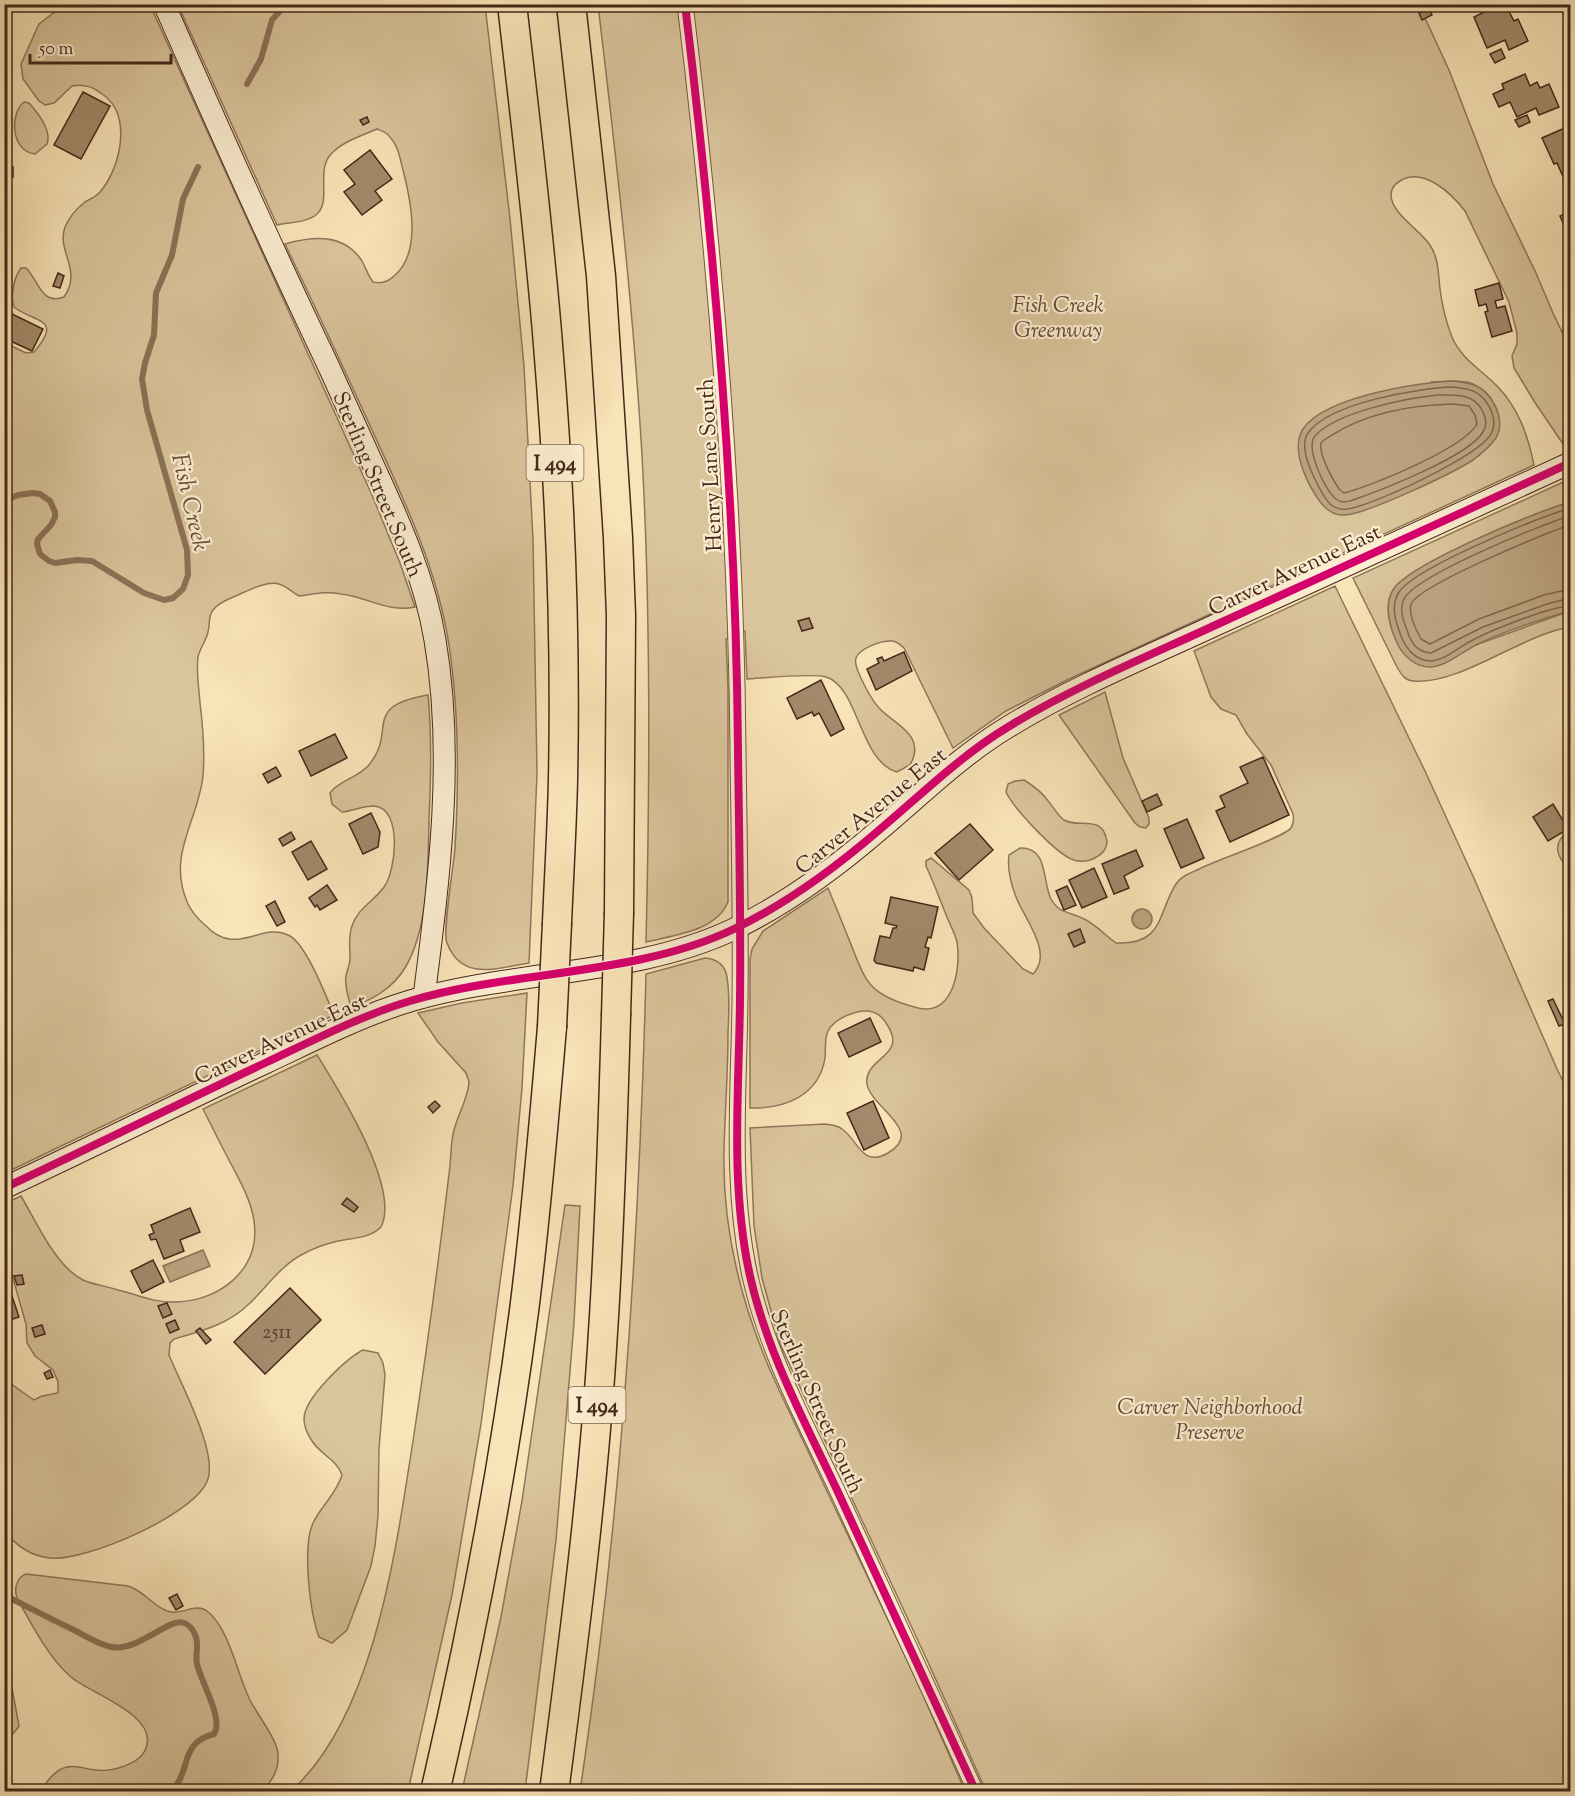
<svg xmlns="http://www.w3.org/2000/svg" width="1575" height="1796" viewBox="0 0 1575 1796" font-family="'Sorts Mill Goudy',serif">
<rect width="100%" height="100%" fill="#f9e4b7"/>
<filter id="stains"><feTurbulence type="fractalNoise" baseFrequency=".00333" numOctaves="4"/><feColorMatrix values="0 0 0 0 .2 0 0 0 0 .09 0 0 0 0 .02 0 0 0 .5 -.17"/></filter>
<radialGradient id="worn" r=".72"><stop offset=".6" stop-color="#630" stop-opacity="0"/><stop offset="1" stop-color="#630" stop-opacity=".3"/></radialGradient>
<g fill="#dac49c" stroke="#90765a" stroke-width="1.5" fill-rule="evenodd">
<path d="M64 5H150L372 495 400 563 415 607C389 613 367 597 341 594 327 591 314 594 299 596 292 592 286 586 279 584 268 581 251 589 240 594 232 598 218 602 213 610 208 616 210 625 208 632 206 641 200 648 198 657 196 673 199 687 200 703 203 727 205 751 203 776 198 822 166 855 188 904 192 912 198 919 205 925 237 959 261 920 290 936 307 946 326 996 334 1015L5 1173V343L26 353 34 352C64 317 34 323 14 307 10 297 14 277 21 268H26C38 279 41 306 64 297 83 270 56 251 65 227 69 218 77 208 85 202 90 199 96 197 100 192 120 169 132 118 105 96 94 88 86 83 72 86L54 103 45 105 39 101 23 79 21 64 39 24Z"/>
<path d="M178 5H485L510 219 524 366 533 540 537 774 529 963C497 968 462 982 447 943 442 932 454 865 455 848 459 781 459 711 449 645 438 573 407 506 377 441 347 375 316 309 285 244 313 236 344 233 362 261 366 268 368 276 373 282 381 284 388 282 394 276 422 253 411 201 403 170 400 158 398 145 389 136 386 132 382 131 377 129 361 136 344 141 332 153 315 169 332 201 317 214 307 223 289 222 277 225Z"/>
<path d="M598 5H1419L1449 70 1493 184 1536 273 1553 313 1570 349V448L1567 450 1534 401 1514 368 1512 356 1517 344V333L1509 302 1465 211C1452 194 1423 166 1400 181 1395 184 1391 189 1391 195 1391 213 1420 230 1430 245 1439 259 1438 273 1440 289 1442 305 1446 322 1452 337 1461 359 1482 370 1498 387 1519 409 1528 436 1534 465L1069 679 1006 711 953 748 904 648C900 645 897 641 892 641 882 640 860 648 856 658 854 664 858 671 860 676 865 687 871 699 879 708 895 725 927 735 910 765L897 772C859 761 859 687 826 677 812 673 764 678 747 679L745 631 726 639 728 689V902C716 931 675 935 646 942 650 780 651 617 642 455 633 305 616 155 598 5ZM1453 381C1460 382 1467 381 1473 384 1493 394 1505 416 1496 437L1432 382Z"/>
<path d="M24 102 29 103C38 113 52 131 47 144L35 154C10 151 10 113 24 102Z"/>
<path d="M1570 479V502C1539 511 1407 565 1393 590 1386 602 1388 618 1392 630 1398 646 1404 657 1420 665L1570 611V627C1521 635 1460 685 1414 681 1405 681 1401 674 1397 667L1353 578Z"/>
<path d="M1335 586 1425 771 1473 876 1557 1069 1565 1085 1570 1087V1791H986L927 1660 780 1344 762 1278 754 1226 750 1128 825 1124C831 1125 837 1125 842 1129 859 1141 862 1168 888 1153 926 1131 871 1108 867 1084 863 1057 910 1057 886 1023 882 1016 876 1012 868 1011 855 1010 834 1019 828 1031 824 1039 826 1050 825 1058 819 1096 784 1109 750 1108V959L752 949 763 931 828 888C836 907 844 927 852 947 857 959 861 973 870 984 880 996 902 1004 918 1008 954 1016 961 968 957 942 955 933 950 925 947 917 940 900 934 883 926 866V861L931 858 969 890 972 898 973 913 984 928 1023 969 1033 974C1054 953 1024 918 1016 897 1011 884 1007 869 1009 855L1020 848C1049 847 1042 882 1051 899 1058 913 1070 912 1082 918 1095 923 1104 935 1116 943 1164 945 1157 914 1176 884 1181 876 1191 873 1199 869 1214 861 1285 837 1291 828 1294 823 1294 819 1293 814L1271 765 1247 734 1236 715 1221 709 1211 697 1194 651Z"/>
<path d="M1105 692 1123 758 1149 818V824L1146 828 1140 827 1135 823 1059 715Z"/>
<path d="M428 695C432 736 431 778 429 819 428 864 429 928 405 968 392 989 373 999 351 1008 349 998 344 986 346 976 347 970 350 965 350 958 350 948 348 936 352 926 357 909 374 901 384 887 396 871 403 808 374 806 363 806 352 811 342 812L332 804 330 793C338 781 357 778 368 766 399 730 359 707 428 695Z"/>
<path d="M1024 780C1034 786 1042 792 1049 802 1054 808 1058 816 1064 820 1079 829 1103 813 1107 842 1106 851 1101 855 1093 859 1086 862 1078 862 1071 859 1054 851 1014 809 1006 792L1008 784 1015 781Z"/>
<path d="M1570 829V871C1555 855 1552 843 1570 829Z"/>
<path d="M705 958C717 959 725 965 727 977 730 995 729 1014 728 1032 728 1072 725 1111 724 1151 722 1235 744 1315 779 1390L916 1679 965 1791H580C621 1521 639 1247 646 974Z"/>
<path d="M527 993 522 1088 513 1186 481 1424 452 1595 408 1791H291C375 1716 396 1548 413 1441 427 1349 439 1258 450 1166 451 1154 451 1141 454 1130 458 1114 468 1099 469 1082L466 1073 438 1042 418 1013 462 1003Z"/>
<path d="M317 1055C338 1089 401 1188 381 1227 371 1238 352 1238 338 1241 325 1244 314 1248 303 1254 281 1265 266 1288 249 1304 227 1325 202 1331 174 1339L170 1343 169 1355C181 1385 217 1450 208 1479 197 1514 85 1562 50 1558 31 1556 16 1546 5 1531V1380L34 1400 42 1396 58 1393V1382L53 1370 35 1356 27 1343 26 1324 10 1268 4 1204 21 1196C36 1221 56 1267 83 1280 94 1285 107 1286 118 1290 138 1295 155 1303 176 1302 220 1301 261 1269 254 1221 251 1200 240 1181 230 1162 221 1145 212 1127 203 1109Z"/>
<path d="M565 1205 580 1206 574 1323 556 1540 525 1791H462L501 1617 522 1501Z"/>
<path d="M363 1350 378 1353 383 1363 385 1375 379 1449 378 1516 375 1546 371 1566 347 1630 332 1643 319 1637C310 1613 302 1547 313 1523 321 1506 337 1493 342 1475 337 1460 320 1454 312 1441 308 1435 304 1426 304 1419 304 1398 346 1359 363 1350Z"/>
<path d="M26 1574 128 1586C145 1591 155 1609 171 1612 183 1614 196 1603 207 1611 229 1628 237 1673 249 1698 256 1713 278 1740 278 1755 279 1770 272 1782 261 1792L43 1791C45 1781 57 1769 67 1767 76 1765 86 1769 95 1770 111 1772 140 1765 146 1748 159 1715 89 1693 71 1677 48 1657 32 1625 17 1598 14 1589 16 1578 26 1574Z"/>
<path d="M4 1667 11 1683 19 1726 13 1734 5 1738Z"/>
</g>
<g fill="#bca481" stroke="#8c7257" stroke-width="1.5">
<path d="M1453 381C1472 383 1485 386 1494 404 1500 415 1502 427 1496 438 1490 447 1481 454 1473 460 1453 473 1365 515 1344 515 1334 516 1327 510 1321 503 1309 487 1293 456 1300 435 1313 398 1419 382 1453 381Z"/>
<path d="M1570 502V611C1539 620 1506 630 1476 645 1462 652 1448 665 1432 667 1416 668 1403 656 1397 643 1390 627 1383 606 1393 590 1409 564 1538 511 1570 502Z"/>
<circle cx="1142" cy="919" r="10"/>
<path d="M203 1250 210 1266 170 1282 163 1266Z"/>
</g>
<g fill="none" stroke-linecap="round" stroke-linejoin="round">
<g stroke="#80664d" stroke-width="1.5">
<path d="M1453 387C1471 389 1481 391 1490 408 1494 417 1496 426 1491 434 1479 456 1372 506 1347 509 1340 510 1335 508 1330 504 1321 494 1315 480 1310 468 1306 458 1301 443 1308 433 1329 403 1418 388 1453 387Z"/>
<path d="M1438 395C1456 395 1473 393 1482 410 1486 417 1488 424 1483 432 1468 457 1379 491 1350 501 1345 502 1341 503 1336 499 1325 491 1305 448 1315 436 1336 412 1407 398 1438 395Z"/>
<path d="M1453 404 1469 406 1475 415 1477 424C1464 448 1372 486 1344 493L1340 490C1334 482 1318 454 1321 443 1323 440 1329 437 1332 435 1367 413 1412 405 1453 404Z"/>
<path d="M1570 508C1538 518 1416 567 1399 592 1390 606 1396 623 1401 636 1406 649 1416 661 1431 661 1445 660 1459 647 1471 641 1491 630 1549 607 1570 606"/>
<path d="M1570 516C1542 524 1415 576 1404 599 1399 609 1403 620 1407 630 1411 643 1417 652 1431 653L1483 627 1547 604 1570 598"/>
<path d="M1570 525C1547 532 1418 586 1411 604 1408 615 1416 630 1421 639L1430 644 1479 619 1544 595 1570 589"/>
</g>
<g stroke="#8c7257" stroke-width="6">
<path d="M247 84 261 59 272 20 286 4"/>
<path d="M4 501 18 495 32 493 40 494 50 501 55 512V517L51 525 38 539 37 544 40 554 49 561 55 563 77 560 92 561 144 593 164 600 173 598 183 589 188 575 187 550 147 410 142 379 145 363 154 335 156 293 172 255 183 199 198 167"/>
<path d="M4 1595C28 1607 51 1619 74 1630 86 1636 99 1645 112 1647 138 1652 169 1617 184 1623 190 1625 194 1631 196 1637 199 1646 195 1655 197 1664 201 1682 224 1719 214 1734 177 1743 193 1775 169 1792"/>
</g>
</g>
<g fill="#a38a6b" stroke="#452819" stroke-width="1.5">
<path d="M1500 4H1505L1514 21 1518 19 1528 41 1509 50 1505 40 1487 48 1474 17Z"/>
<path d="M1429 8 1432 15 1422 20 1419 13Z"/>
<path d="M1501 49 1505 58 1495 63 1490 54Z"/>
<path d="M1525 74 1530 86 1537 82 1540 88 1549 84 1559 107 1539 115 1536 108 1517 117 1510 102 1499 107 1493 94 1504 89 1502 84Z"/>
<path d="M83 92 110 106 81 159 54 145Z"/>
<path d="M1527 115 1530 122 1519 127 1515 120Z"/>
<path d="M367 117 369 122 363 125 360 120Z"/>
<path d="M1567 127 1570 135V176L1564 179 1557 163 1554 164 1542 138Z"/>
<path d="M370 150 392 179 375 191 382 200 362 215 344 192 355 184 344 170Z"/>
<rect x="6" y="167" width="7" height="10"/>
<path d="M1570 211V239L1560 216Z"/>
<path d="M58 273 64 276 60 288 53 286Z"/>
<path d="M1499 283 1503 299 1495 301 1497 308 1505 306 1512 331 1492 337 1485 312 1488 311 1486 304 1479 306 1475 290Z"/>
<path d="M10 313 43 329 32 351 4 338V325Z"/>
<path d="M809 618 813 628 802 631 798 621Z"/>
<path d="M904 652 912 671 876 690 867 669 879 663 877 659 882 657 884 661Z"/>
<path d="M821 680 844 729 831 736 819 713 814 716 812 712 797 719 787 698Z"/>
<path d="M335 734 347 758 311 776 299 751Z"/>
<path d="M1263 757 1289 815 1230 842 1216 811 1225 807 1220 796 1248 783 1240 767Z"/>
<path d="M276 767 281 776 268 783 263 774Z"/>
<path d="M1157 794 1162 805 1147 812 1142 801Z"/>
<path d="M1553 804 1568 829 1548 841 1533 817Z"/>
<path d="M371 813 380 832 378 847 363 854 349 824Z"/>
<path d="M1187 819 1204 858 1181 868 1164 829Z"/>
<path d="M970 824 993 850 959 880 935 853Z"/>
<path d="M291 832 295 839 283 846 279 839Z"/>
<path d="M311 841 327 869 308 880 292 852Z"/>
<path d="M1136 850 1143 866 1124 876 1129 888 1114 894 1102 864Z"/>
<path d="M1094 868 1107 897 1082 908 1069 880Z"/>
<path d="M327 885 337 900 320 910 317 905 315 907 309 898Z"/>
<path d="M1067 886 1076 905 1064 910 1056 891Z"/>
<path d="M891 897 938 907 931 938 928 937 925 947 929 948 924 970 914 967 913 971 876 963 874 960 880 936 890 938 893 928H896L897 926 885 923Z"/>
<path d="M275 901 285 922 277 926 266 906Z"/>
<path d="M1080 929 1085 942 1074 947 1068 934Z"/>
<path d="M1553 999 1565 1024 1559 1026 1548 1001Z"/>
<path d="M870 1018 881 1042 849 1057 838 1033Z"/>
<path d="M435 1101 440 1106 433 1113 428 1107Z"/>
<path d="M873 1101 889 1138 864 1150 847 1113Z"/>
<path d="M347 1198 358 1207 354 1212 342 1204Z"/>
<path d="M190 1208 200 1232 180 1240 184 1251 164 1259 156 1239 151 1240 149 1235 154 1233 151 1225Z"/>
<path d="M153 1260 164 1282 142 1293 131 1271Z"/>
<path d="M22 1275 24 1284 17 1285 14 1276Z"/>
<path d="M290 1288 321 1320 265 1374 234 1342Z"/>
<path d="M12 1296 19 1317 4 1322V1299Z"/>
<path d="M167 1303 172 1314 163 1318 158 1306Z"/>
<path d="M175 1320 179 1329 170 1333 166 1324Z"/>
<path d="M42 1325 45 1334 35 1337 32 1328Z"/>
<path d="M200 1328 211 1340 206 1344 196 1331Z"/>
<path d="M50 1370 53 1377 47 1379 44 1373Z"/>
<path d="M177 1594 183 1606 176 1610 169 1598Z"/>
</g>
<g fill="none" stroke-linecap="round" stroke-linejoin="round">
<g stroke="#725740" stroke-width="17">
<g id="street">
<path d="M685 4C715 252 736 501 738 750 739 834 741 917 740 1000 739 1092 730 1186 750 1276 767 1352 804 1420 837 1490 883 1590 930 1691 976 1792"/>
<path d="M1568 4 1570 10"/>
</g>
</g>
<g stroke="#452819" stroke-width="23">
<g id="secondary">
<path d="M164 4C217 125 271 246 328 365 344 400 360 435 376 471 401 525 425 580 435 640 455 758 439 879 424 997"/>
<path d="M4 1188C92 1147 178 1104 265 1063 312 1041 360 1016 410 1001 514 970 636 976 734 929 786 904 835 868 878 831 921 795 960 756 1008 727 1075 686 1149 656 1220 623 1337 570 1454 516 1570 463"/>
</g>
</g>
<g stroke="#452819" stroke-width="31">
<g id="highway">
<path d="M512 4C525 118 539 231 548 345 560 489 566 635 563 779 562 827 559 875 557 923"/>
<path d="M571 4 601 276 618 538 621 616 619 912"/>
<path d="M435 1792C472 1633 503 1473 524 1311 536 1217 544 1122 552 1027"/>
<path d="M554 1792C574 1639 594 1486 603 1332 610 1227 613 1121 616 1016"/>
</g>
</g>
<use href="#street" stroke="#fbedd0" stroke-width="15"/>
<use href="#secondary" stroke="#fbedd0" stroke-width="21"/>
<use href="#highway" stroke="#f9e4b7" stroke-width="28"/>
<g stroke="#452819" stroke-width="31" stroke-linecap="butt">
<g id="highway-bridge">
<path d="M616 1016 619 912"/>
<path d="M552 1027 557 923"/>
</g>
</g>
<use href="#highway-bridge" stroke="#f9e4b7" stroke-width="28"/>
<g stroke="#fbedd0" stroke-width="11">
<g id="cycleway">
<path d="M685 4C715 252 736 501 738 750 739 834 741 917 740 1000 739 1092 730 1186 750 1276 767 1352 804 1420 837 1490 883 1590 930 1691 976 1792"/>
<path d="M4 1188C92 1147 178 1104 265 1063 312 1041 360 1016 410 1001 514 970 636 976 734 929 786 904 835 868 878 831 921 795 960 756 1008 727 1075 686 1149 656 1220 623 1337 570 1454 516 1570 463"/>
</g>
</g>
<use href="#cycleway" stroke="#d6006c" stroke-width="8"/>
</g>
<g text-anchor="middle" stroke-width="4.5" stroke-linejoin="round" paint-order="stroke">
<g font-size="20" fill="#5c402e">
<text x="277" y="1338">2511</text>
</g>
<g fill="#fbedd0" stroke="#7c6350" stroke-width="1.5">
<rect x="526.5" y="445" width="57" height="36" rx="4.5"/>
<rect x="568.5" y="1387" width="57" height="36" rx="4.5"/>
</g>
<g font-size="21" font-weight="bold" fill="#452819">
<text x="555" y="470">I 494</text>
<text x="597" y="1412">I 494</text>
</g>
<g font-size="22" font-style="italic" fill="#634733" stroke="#fbedd0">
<text x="1058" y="312">Fish Creek<tspan x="1058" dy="25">Greenway</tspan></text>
<text x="1210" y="1414">Carver Neighborhood<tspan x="1210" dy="25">Preserve</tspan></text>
</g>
<g font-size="22" fill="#452819" stroke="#fbedd0">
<text transform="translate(709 465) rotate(-93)" y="8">Henry Lane South</text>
<text transform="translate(379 484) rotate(67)" y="8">Sterling Street South</text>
<text transform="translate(1294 569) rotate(-25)" y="8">Carver Avenue East</text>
<text transform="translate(870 810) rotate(-39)" y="8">Carver Avenue East</text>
<text transform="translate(280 1038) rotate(-25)" y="8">Carver Avenue East</text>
<text transform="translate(818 1401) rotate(66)" y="8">Sterling Street South</text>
</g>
<g font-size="24" font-style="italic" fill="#694d38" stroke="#fbedd0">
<text transform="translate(191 502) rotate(77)" y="8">Fish Creek</text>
</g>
</g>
<rect width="1575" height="1796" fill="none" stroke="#f9e4b7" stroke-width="24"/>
<rect x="6" y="6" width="1563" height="1784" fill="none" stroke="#452819" stroke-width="3"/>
<rect x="12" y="12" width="1551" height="1772" fill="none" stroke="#452819" stroke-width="1.5"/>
<path d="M30 54v9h141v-9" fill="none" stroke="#452819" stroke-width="3"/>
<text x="39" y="54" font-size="18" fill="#452819" stroke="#fbedd0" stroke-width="4.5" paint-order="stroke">50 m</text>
<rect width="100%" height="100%" filter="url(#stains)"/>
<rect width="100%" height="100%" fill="url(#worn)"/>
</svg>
